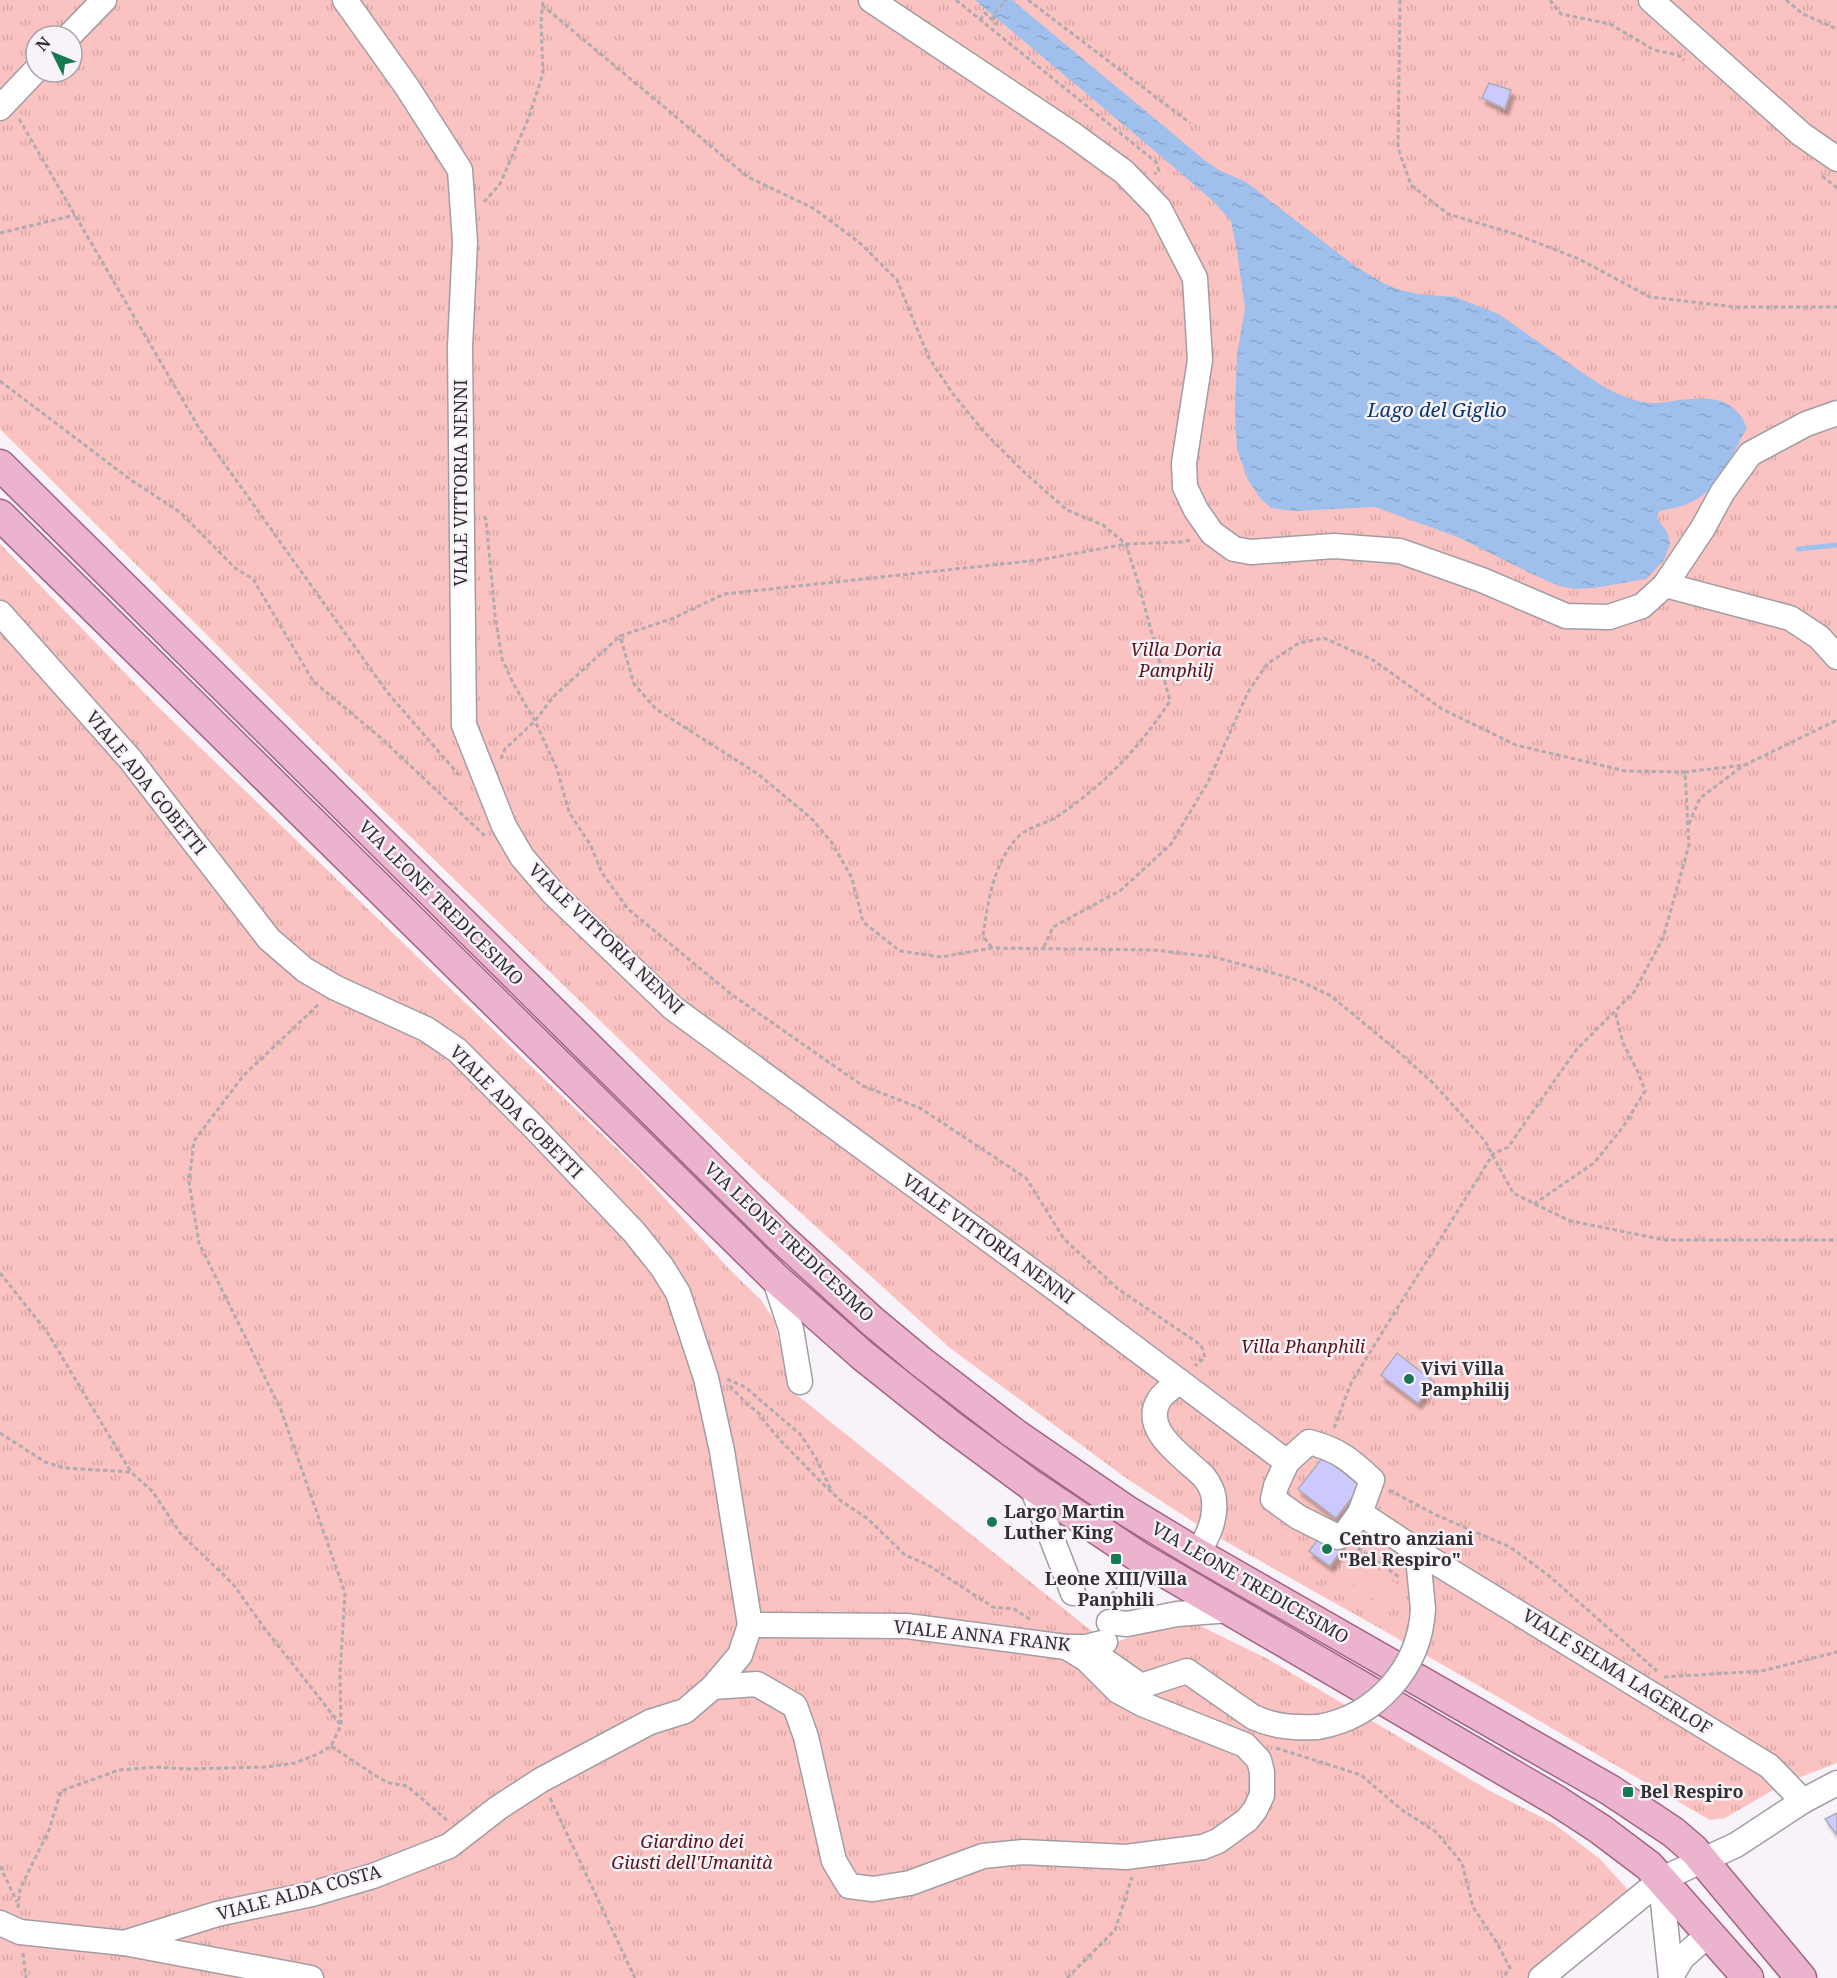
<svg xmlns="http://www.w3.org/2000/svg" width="1837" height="1978" viewBox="0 0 1837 1978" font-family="'Noto Serif',serif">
<defs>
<pattern id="park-tufts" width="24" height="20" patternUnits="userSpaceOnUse" patternTransform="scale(1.5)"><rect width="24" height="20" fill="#fac2c0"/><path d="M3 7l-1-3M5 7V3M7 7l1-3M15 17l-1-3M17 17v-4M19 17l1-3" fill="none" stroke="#d7a7a5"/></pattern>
<pattern id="water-ripples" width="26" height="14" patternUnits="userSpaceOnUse" patternTransform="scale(1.5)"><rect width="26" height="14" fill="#9fc0ec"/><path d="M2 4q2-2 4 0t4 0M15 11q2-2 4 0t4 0" fill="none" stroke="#89a5cb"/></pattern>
<filter id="shadow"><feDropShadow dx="3.5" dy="6" stdDeviation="1.5" flood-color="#0004"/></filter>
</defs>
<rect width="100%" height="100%" fill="#f8f2f9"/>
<g fill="url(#park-tufts)" fill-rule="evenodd">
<path d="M0 0H1837V1763L1785 1783 1725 1818 1710 1820 1381 1629 1209 1532 1126 1478 950 1348 759 1175 379 806 0 429ZM36 36H72V72H36Z"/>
<path d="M0 544 157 706 640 1171 729 1269 761 1300 774 1320 783 1358 787 1387 1109 1645 1148 1630 1179 1625 1200 1626 1268 1659 1490 1791 1553 1823 1600 1859 1629 1891 1527 1978H0Z"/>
</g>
<path fill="#fac2c0" d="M1353 1552 1406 1591 1390 1612 1338 1572Z"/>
<path fill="url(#water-ripples)" d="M975 0H1012L1207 162 1219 170 1246 182 1355 266 1383 283 1397 289 1418 294 1455 297 1499 314C1518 328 1537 341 1556 354 1585 374 1613 398 1649 403 1657 404 1665 402 1672 401 1704 397 1733 393 1747 428 1732 454 1718 493 1687 504 1678 508 1668 509 1659 511L1657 518 1667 532 1670 543 1664 560 1646 579 1594 588 1575 589 1559 586 1534 575 1460 538 1375 507 1294 511 1271 508 1260 498 1248 480 1237 449 1235 411 1237 355 1245 308 1237 251 1231 221 1213 201 1169 163Z"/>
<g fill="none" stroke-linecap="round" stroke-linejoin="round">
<path stroke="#9fc0ec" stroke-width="5" d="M1798 549 1837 545"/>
</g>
<g fill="#cbc9fd" stroke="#adadb5" stroke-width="1.5" filter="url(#shadow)">
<path d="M1489 83 1511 90 1505 109 1482 98Z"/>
<path d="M1397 1353 1434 1382 1418 1403 1381 1375Z"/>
<path d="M1323 1457 1361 1486 1336 1518 1298 1489Z"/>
<path d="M1324 1532 1344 1547 1330 1566 1309 1551Z"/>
<path d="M1837 1813V1835L1825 1819Z"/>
</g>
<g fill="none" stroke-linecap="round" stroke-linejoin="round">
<g stroke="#a29da4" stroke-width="27">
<g id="minor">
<path d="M345 0 407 87 460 170 465 242 460 347 464 725 504 826 522 857 552 892 673 1008 1052 1286 1287 1462 1309 1442C1337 1449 1351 1460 1372 1480L1360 1513 1422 1554 1419 1567 1423 1609"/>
<path d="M871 0 1072 134 1124 172 1159 208 1195 278 1200 360 1184 463 1185 487 1196 510 1212 533 1234 549 1251 552 1334 546 1400 551 1482 580 1566 616 1609 617 1642 606 1665 585 1703 528 1722 493 1750 454 1806 424 1837 413"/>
<path d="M1651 0 1801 134 1837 159"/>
<path d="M69 36 104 0"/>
<path d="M0 108 36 70"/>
<path d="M1665 585 1790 618 1819 637 1837 657"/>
<path d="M0 613 130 759 269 939 305 970 336 988 426 1029 457 1050 529 1122 634 1232 662 1267 678 1293 706 1378 722 1451 750 1625 740 1655 713 1687 685 1711 650 1722 541 1780 498 1808 449 1846 373 1876 312 1894 217 1914 124 1943"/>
<path d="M774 1277 791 1329 800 1382"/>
<path d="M1179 1381C1173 1387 1163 1393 1159 1400 1140 1431 1187 1459 1204 1477 1210 1484 1214 1494 1214 1502 1216 1522 1206 1538 1198 1554"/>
<path d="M1287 1462 1276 1486 1273 1499 1298 1517 1338 1537 1345 1534 1360 1513"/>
<path d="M1031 1485 1073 1593"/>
<path d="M1422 1554 1769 1766 1803 1801"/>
<path d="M1109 1622 1127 1624 1177 1614 1230 1610"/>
<path d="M750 1625 907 1626 1066 1647H1086L1105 1642"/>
<path d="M1101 1658 1141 1686 1187 1671 1253 1717C1275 1727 1294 1728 1318 1727"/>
<path d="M713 1687 757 1684 795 1706 806 1737 834 1861 849 1886 873 1889 910 1883 983 1856 1023 1852 1126 1857 1203 1847 1218 1841 1247 1820 1255 1810 1262 1795V1772L1259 1760 1245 1745 1142 1704 1118 1691 1086 1659 1066 1647"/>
<path d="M1662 1879 1663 1902 1671 1978"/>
<path d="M0 1923 20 1932 124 1943 311 1978"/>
<path d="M1671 1977 1682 1958 1710 1933"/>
<path d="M1541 1978 1662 1879 1736 1845 1803 1801 1837 1783"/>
</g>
</g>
<g stroke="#a16482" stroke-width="33">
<g id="major">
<path d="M0 465 780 1237 872 1321 920 1361 1015 1434 1127 1511 1198 1554 1610 1790 1673 1832 1694 1850 1801 1978"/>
<path d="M0 515 774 1277 862 1355 951 1426 1031 1485 1139 1557 1557 1801 1600 1829 1649 1866 1748 1978"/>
</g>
</g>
<g stroke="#b0abb0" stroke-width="3" stroke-dasharray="4.5 3" stroke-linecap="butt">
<path d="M956 0 1156 162 1159 171 1154 174"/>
<path d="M1014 0H1015"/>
<path d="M1028 0 1190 123"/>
<path d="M1400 0 1398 148 1411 185 1448 214 1515 234 1579 259 1650 297 1736 307H1837"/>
<path d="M1550 0 1561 14 1610 24 1654 50 1678 55 1684 60"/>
<path d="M1786 0 1803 14 1837 29"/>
<path d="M542 5 748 177 813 208 860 243 897 280 929 358 953 394 985 433 1025 473 1067 510 1103 525 1126 544 1138 582 1170 701C1139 748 1105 784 1058 816 1046 824 1027 827 1018 837 993 863 988 902 983 936L992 948"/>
<path d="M980 20 985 13 997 24 993 15 1006 0"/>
<path d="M19 119 199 428 387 692 459 775"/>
<path d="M1822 176 1837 188"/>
<path d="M484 202 500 184 529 117 543 73 541 22 543 0"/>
<path d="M0 233 75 215"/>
<path d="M0 381 131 480 181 513 235 568 253 579 313 681 382 739 485 836"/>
<path d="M484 516 486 520 495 615 502 659 513 683 535 721 557 769 569 812 591 846 602 873 628 909 731 994 863 1086 920 1108 1026 1178 1064 1239 1118 1289 1201 1345 1205 1357 1195 1366"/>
<path d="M1190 540 1181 542 1126 544 1039 560 724 594 674 618 620 636 634 684 656 709 758 774 812 819 832 843 852 878 863 922 900 951 941 957 992 948 1154 950 1214 957 1269 972 1300 981 1331 996 1394 1048 1434 1084 1485 1141 1513 1193 1551 1212 1571 1221 1665 1240H1837"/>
<path d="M501 759 505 749 535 721 553 697 620 636"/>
<path d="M1689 824 1700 798 1744 765"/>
<path d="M1044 947 1053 927 1121 890 1171 844 1208 782 1248 692 1267 664 1299 643 1324 638 1373 660 1442 709 1516 745 1625 771 1685 772"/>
<path d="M1534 1204 1594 1163 1623 1127 1645 1091 1638 1072 1623 1043 1615 1011"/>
<path d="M0 1273 47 1332 131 1472"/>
<path d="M727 1379 745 1387 801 1435 817 1460 832 1492"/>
<path d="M730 1386 746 1403 762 1416 764 1421 782 1442 823 1484 841 1501 868 1519 905 1555 928 1565 993 1607 1014 1609 1031 1620"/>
<path d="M1334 1428 1351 1383 1493 1154 1508 1147 1576 1050 1634 992 1663 938 1689 845 1685 772 1745 765 1837 720"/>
<path d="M0 1433 45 1462 64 1468 131 1472 153 1492 180 1533 233 1584 265 1629 340 1724"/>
<path d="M1389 1490 1436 1515 1510 1547 1548 1575 1657 1671"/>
<path d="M1358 1548 1399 1577"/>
<path d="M1107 1601 1125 1575"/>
<path d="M1664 1677 1762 1671 1837 1652"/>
<path d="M331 1746 379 1778 390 1783 407 1786 449 1822"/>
<path d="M1276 1748 1361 1775 1402 1810 1436 1832 1462 1863 1473 1907 1497 1943 1510 1968 1502 1978"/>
<path d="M550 1798 635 1978"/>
<path d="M0 1866 17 1902"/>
<path d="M18 1908 20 1889 49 1830 61 1791 119 1770 156 1767 189 1769 266 1767 295 1763 318 1754 331 1746 341 1725 340 1674 345 1593 281 1410 199 1243 189 1182 194 1141 243 1076 320 1003"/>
<path d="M23 1953 26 1978"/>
<path d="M1067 1978 1115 1930 1132 1877"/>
</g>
<use href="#minor" stroke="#fff" stroke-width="24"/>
<use href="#major" stroke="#ebb3ce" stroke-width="30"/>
<g stroke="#a29da4" stroke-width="27" stroke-linecap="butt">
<path id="minor-bridge" d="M1318 1727C1376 1717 1420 1668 1423 1609"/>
</g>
<use href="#minor-bridge" stroke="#fff" stroke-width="24"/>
</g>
<g fill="#157a53" stroke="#f8f2f9" stroke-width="2">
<circle cx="1409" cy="1379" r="6"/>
<circle cx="992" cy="1522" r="6"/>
<circle cx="1327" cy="1549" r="6"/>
<rect x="1110" y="1553" width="12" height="12" rx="3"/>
<rect x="1622" y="1786" width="12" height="12" rx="3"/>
</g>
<g text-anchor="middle" stroke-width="5" stroke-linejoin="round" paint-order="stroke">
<g font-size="18" fill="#312f31" stroke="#f8f2f9">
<text transform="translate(461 483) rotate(-90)" y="6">VIALE VITTORIA NENNI</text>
<text transform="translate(146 783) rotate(51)" y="6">VIALE ADA GOBETTI</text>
<text transform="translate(441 903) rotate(45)" y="6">VIA LEONE TREDICESIMO</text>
<text transform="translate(606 939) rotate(44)" y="6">VIALE VITTORIA NENNI</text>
<text transform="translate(516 1112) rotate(45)" y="6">VIALE ADA GOBETTI</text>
<text transform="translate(988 1239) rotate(36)" y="6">VIALE VITTORIA NENNI</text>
<text transform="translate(789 1242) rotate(43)" y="6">VIA LEONE TREDICESIMO</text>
<text transform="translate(1250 1583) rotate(30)" y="6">VIA LEONE TREDICESIMO</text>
<text transform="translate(982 1636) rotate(6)" y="6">VIALE ANNA FRANK</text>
<text transform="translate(1617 1672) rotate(32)" y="6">VIALE SELMA LAGERLOF</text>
<text transform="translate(299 1893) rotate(-15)" y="6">VIALE ALDA COSTA</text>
</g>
<g font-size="18" font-style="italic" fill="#591218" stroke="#f8f2f9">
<text x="1176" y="656">Villa Doria<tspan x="1176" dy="21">Pamphilj</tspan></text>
<text x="1303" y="1353">Villa Phanphili</text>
<text x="692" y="1848">Giardino dei<tspan x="692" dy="21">Giusti dell'Umanità</tspan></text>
</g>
<g font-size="18" font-weight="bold" fill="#312f31" stroke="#f8f2f9" text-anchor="start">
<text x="1421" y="1375">Vivi Villa<tspan x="1421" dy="21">Pamphilij</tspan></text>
<text x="1004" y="1518">Largo Martin<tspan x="1004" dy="21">Luther King</tspan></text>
<text x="1339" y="1545">Centro anziani<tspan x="1339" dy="21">"Bel Respiro"</tspan></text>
<text x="1116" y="1585" text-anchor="middle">Leone XIII/Villa<tspan x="1116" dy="21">Panphili</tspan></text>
<text x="1640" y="1798">Bel Respiro</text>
</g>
<g font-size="20" font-style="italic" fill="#0b386c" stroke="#f8f2f9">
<text x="1437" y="417">Lago del Giglio</text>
</g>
</g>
<g transform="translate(54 54) rotate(313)"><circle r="28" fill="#f8f2f9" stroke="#a8a4a9" stroke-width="1.5"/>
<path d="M0-4.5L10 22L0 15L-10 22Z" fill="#157a53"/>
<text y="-9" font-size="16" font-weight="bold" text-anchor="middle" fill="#312f31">N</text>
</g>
</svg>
